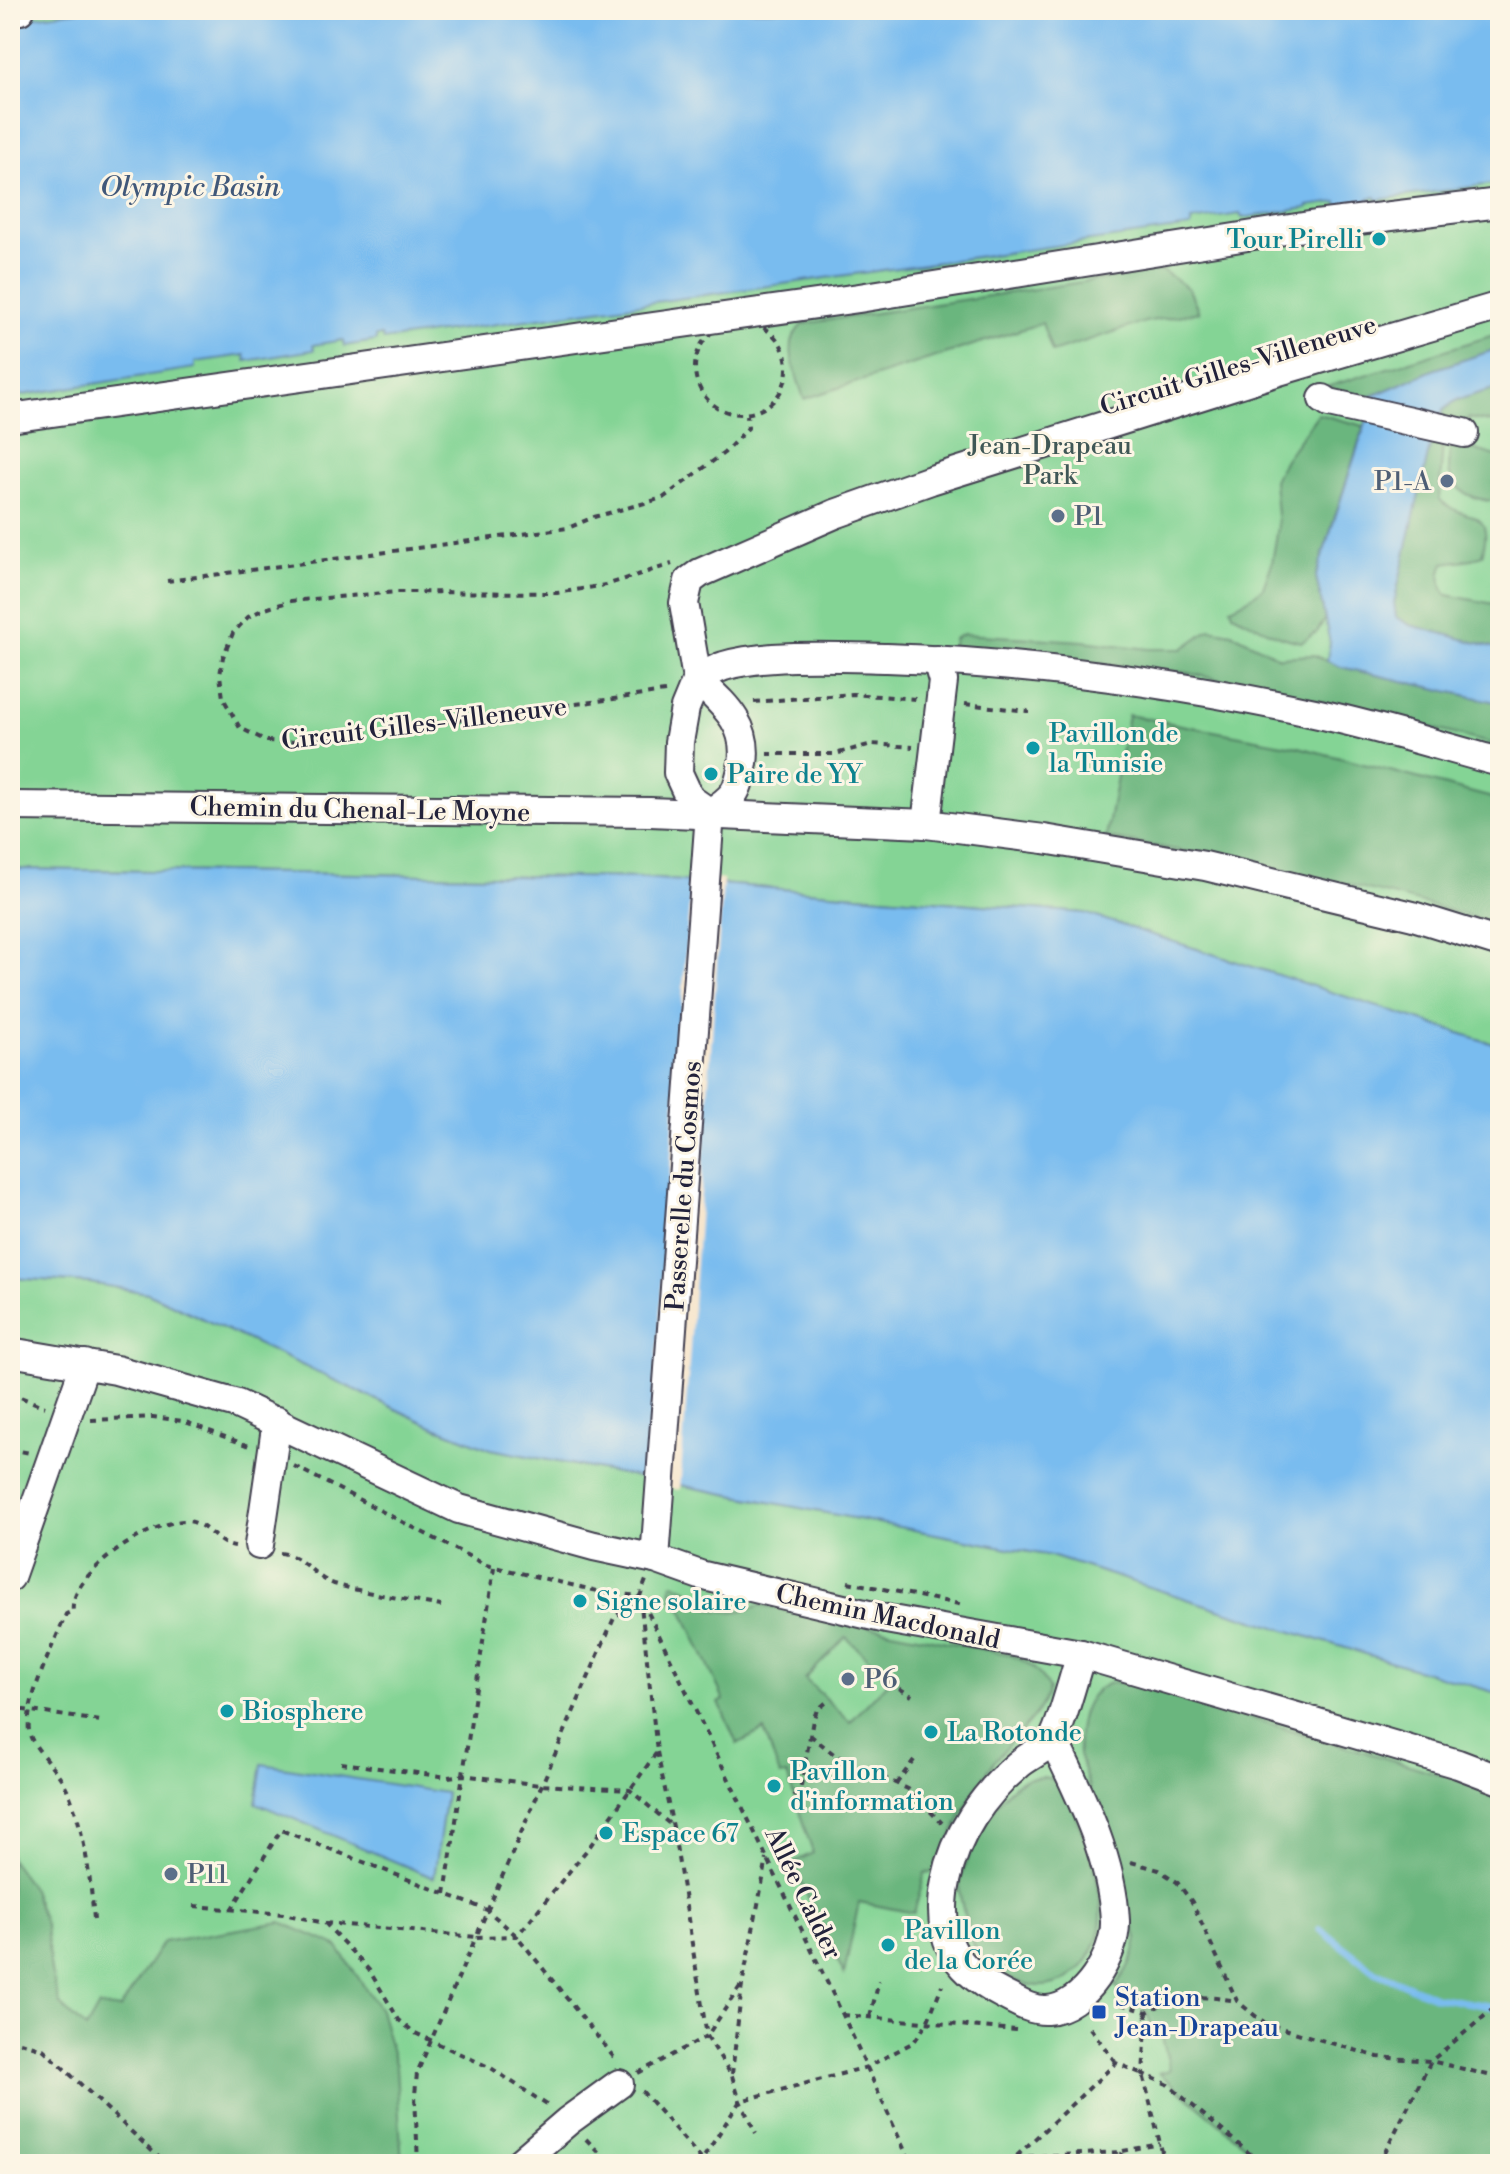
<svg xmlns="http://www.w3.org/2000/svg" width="1510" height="2174" viewBox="0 0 1510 2174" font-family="'Libre Bodoni',serif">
<rect width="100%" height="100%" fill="#fcf5e5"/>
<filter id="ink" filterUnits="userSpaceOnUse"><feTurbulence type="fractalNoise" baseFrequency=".0125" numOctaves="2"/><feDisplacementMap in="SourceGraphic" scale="16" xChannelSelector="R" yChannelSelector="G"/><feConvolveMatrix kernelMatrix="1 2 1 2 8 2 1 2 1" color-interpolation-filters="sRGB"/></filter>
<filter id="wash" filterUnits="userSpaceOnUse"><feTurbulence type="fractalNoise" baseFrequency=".006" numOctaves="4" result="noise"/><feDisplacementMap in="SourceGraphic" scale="32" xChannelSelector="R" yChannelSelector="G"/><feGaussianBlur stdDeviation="1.8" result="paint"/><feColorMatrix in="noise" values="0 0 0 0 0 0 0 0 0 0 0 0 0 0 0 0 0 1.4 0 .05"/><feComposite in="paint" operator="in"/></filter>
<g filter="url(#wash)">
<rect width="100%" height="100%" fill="#f6e4ca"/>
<g fill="#84d495" stroke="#537b68" stroke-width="2">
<path d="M10 10H1500V1046L1084 913 644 878 10 869Z"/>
<path d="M10 1278 90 1283 148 1293 430 1425 491 1449 1051 1556 1279 1628 1500 1694V2164H10Z"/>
</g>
<g fill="#6bb67e" stroke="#466c5c" stroke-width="2" fill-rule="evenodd">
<path d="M1162 270 1189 289 1199 312 1145 322 1052 352 1042 323 804 399C797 374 780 344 803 324Z"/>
<path d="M1500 333V348L1433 370 1370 397 1326 387Z"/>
<path d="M1500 387V424L1468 418 1462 446 1500 457V501C1480 502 1452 493 1449 470 1449 462 1450 452 1451 444L1443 442 1439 499C1463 523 1496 505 1482 555L1472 559 1444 563C1439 574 1439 585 1447 595L1500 605V649L1410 625 1396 618 1394 603 1430 446 1443 410 1457 400Z"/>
<path d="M1318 414 1364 426 1316 576 1325 619 1317 632 1302 642C1277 638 1255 625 1233 614L1231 608 1247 600 1263 588 1272 563 1278 527 1274 480 1285 459Z"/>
<path d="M1210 629 1232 633 1279 657 1314 655 1341 667 1500 703V746L1377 714 1189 673 952 650 954 639 963 634 1083 641 1149 649H1182Z"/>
<path d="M1128 715 1299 747 1500 800V926C1372 885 1239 860 1106 838Z"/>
<path d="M672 1583C696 1590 688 1595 704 1605 721 1616 744 1611 761 1605L1008 1654C1028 1661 1039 1670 1049 1689 1041 1716 1015 1735 998 1757 971 1791 954 1831 936 1871L925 1873 914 1913 859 1902 844 1974 792 1863 813 1853 787 1775 780 1776 764 1730 737 1744 719 1703 724 1700 682 1609C670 1603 671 1596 672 1583ZM846 1637 890 1680 850 1722 805 1679Z"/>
<path d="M1113 1682 1140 1685 1500 1792V2164H1268L1159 2073 1170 2070 1160 2028 1153 2030C1147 2007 1135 1997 1115 1986 1128 1970 1134 1957 1137 1938L1079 1755C1077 1725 1081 1691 1113 1682Z"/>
<path d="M1044 1777 1056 1780 1065 1788C1080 1825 1097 1863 1101 1904 1105 1957 1066 2004 1012 1979 1000 1974 985 1965 978 1954 972 1944 969 1931 966 1920 963 1909 958 1895 960 1884 962 1866 972 1849 980 1833 989 1815 1005 1786 1026 1779 1031 1777 1039 1778 1044 1777Z"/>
<path d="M10 1859 32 1889 46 1927 51 1971 60 2005 86 2029 99 2006 120 2009 163 1942 281 1922 337 1946 380 2010 396 2067 402 2164H10V2046L20 2041 10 2023Z"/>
</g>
<g fill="#79bcef" stroke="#4e6f95" stroke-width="2">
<path d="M83 10H1500V183L1377 200 1376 197 1369 198 1370 201 1338 206 1337 202 1308 206 1307 208 1242 218 1240 214 1191 221V227L383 340 382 336H376V341L344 346 343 340 313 345 314 350 246 361 245 355 195 362V368L10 397V20Z"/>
<path d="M1500 348V387L1457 400 1443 410 1430 446 1394 603 1396 617 1410 625 1500 649V703L1341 667 1327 661 1330 643 1316 576 1367 419 1370 397 1433 370Z"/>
<path d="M10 869 644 878 1084 913 1500 1046V1694L1279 1628 1051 1556 491 1449 430 1425 148 1293 90 1283 10 1278Z"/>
<path d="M262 1764 446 1793 434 1878 256 1803Z"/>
</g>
<path fill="#f6e4ca" d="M691 877 723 880 680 1490 648 1483Z"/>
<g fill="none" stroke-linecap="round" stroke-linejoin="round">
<path stroke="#79bcef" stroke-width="7" d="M1320 1929 1377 1973 1436 1997 1500 2008"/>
</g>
</g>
<g filter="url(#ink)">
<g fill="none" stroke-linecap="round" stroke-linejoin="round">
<g stroke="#423f50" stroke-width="32">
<g id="minor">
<path d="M10 11 20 10"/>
<path d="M1323 399 1329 403 1464 433"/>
<path d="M10 418 859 298 1316 225 1500 203"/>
<path d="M697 679C705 675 715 669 724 666 767 653 841 657 887 658 1032 663 1176 683 1319 714 1379 727 1440 746 1500 762"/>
<path d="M697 679C723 704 749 724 743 763 738 793 734 797 710 813"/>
<path d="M10 806 650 812 926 824 1044 839 1205 866 1413 916 1500 943"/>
<path d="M710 813 690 799 678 773 679 742 685 708 697 679 684 603 689 581 700 573 835 514 931 480 1279 371 1500 306"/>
<path d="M926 824 943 681 937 660"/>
<path d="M10 1352 116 1370 237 1404 459 1509 594 1546 655 1559 700 1575 886 1619 1081 1654 1458 1764 1500 1780"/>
<path d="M259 1545 277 1421"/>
<path d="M655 1559 710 813"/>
<path d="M10 1577 85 1364"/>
<path d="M1053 1739C1080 1795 1112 1857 1115 1921 1116 1955 1084 2008 1047 2010 1031 2011 1016 2001 1002 1994 953 1969 935 1936 946 1881 955 1835 983 1795 1018 1765 1028 1756 1044 1750 1052 1740 1060 1730 1076 1670 1081 1654"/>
<path d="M518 2164 568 2121 619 2084"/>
</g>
</g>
<g stroke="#423f50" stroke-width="4" stroke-dasharray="6 6" stroke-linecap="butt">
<circle cx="741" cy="368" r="46"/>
<path d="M167 581 568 528 594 517 663 498 724 453 748 428 747 415"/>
<path d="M665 692 294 742 267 741 240 728 223 698 220 675 223 657 233 633 248 617 262 610 291 601 397 592 557 593 606 585 672 564"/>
<path d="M754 702 853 694 916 699"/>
<path d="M965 704 1027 711V713"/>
<path d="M10 720 15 781"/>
<path d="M767 754H835L872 744 913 747"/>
<path d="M10 1393 45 1407"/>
<path d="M91 1420 153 1417 183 1421 249 1446"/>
<path d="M10 1449 30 1453"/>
<path d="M294 1466 486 1565 606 1593 640 1596 646 1580"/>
<path d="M280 1553C303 1555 313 1577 334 1584 369 1594 406 1599 441 1606"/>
<path d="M848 1582 964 1605"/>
<path d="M643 1602 843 2015 911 2164"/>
<path d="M889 1682 912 1696"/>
<path d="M10 1708 101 1721"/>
<path d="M810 1735 835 1755 908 1789 942 1823"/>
<path d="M657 1752 673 1827 707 2036 732 2076 740 2101 756 2133"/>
<path d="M341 1763 448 1777 463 1775 540 1785 630 1790 672 1826"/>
<path d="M896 1784 914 1760"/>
<path d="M794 1796 800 1791 813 1720 817 1710 828 1701"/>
<path d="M1131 1862 1159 1870 1177 1882 1192 1902 1237 2001 1264 2023 1378 2057 1431 2061 1500 2003"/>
<path d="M445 1894 494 1568"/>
<path d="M194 1906 283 1914 325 1923 369 1970 399 2020 415 2033 491 2068 550 2107"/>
<path d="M231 1910 281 1830 487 1910 517 1936 616 2060"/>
<path d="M94 1919C90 1876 84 1826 66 1787 57 1768 31 1747 29 1731 25 1698 54 1645 66 1614L73 1611C68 1574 153 1519 187 1521 207 1522 215 1544 235 1547"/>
<path d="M325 1923 476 1937 614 1618 640 1596"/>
<path d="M1121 2004 1147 2012C1180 1995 1201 1995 1237 2001"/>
<path d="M1147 2012 1143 2074 1167 2084 1262 2164"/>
<path d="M843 2015 1016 2030"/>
<path d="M870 2017 879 1981"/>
<path d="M1090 2028 1116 2063"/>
<path d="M20 2042 43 2049 166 2164"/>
<path d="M638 2073 707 2036 741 1985"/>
<path d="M732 2074 742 1985 767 1859"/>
<path d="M642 2091 702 2160 740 2101 867 2067 914 2042 927 2023 942 1985"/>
<path d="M586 2139 610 2164"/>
<path d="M1123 2151 1160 2144"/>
<path d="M1016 2157 1123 2152 1114 2164"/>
<path d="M418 2164 415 2095 417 2073 476 1937 517 1936 590 1846 657 1752 640 1596"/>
<path d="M1008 2164 1116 2063 1143 2074 1165 2164"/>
<path d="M1379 2164 1431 2061 1500 2078"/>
</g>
<use href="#minor" stroke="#fff" stroke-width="28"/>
</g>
</g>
<g fill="#0f9aa8" stroke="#fcf5e5" stroke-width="3">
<circle cx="1379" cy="239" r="8"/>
<circle cx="1033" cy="748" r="8"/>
<circle cx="711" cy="774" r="8"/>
<circle cx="580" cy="1601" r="8"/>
<circle cx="227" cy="1711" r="8"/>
<circle cx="931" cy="1732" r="8"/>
<circle cx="774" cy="1786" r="8"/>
<circle cx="606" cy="1833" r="8"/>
<circle cx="888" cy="1945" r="8"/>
</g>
<g fill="#5c6f8a" stroke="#fcf5e5" stroke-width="3">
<circle cx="1447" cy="481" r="8"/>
<circle cx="1058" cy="516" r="8"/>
<circle cx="848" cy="1679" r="8"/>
<circle cx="171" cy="1874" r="8"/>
</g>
<rect fill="#1a4fb4" stroke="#fcf5e5" stroke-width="3" x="1091" y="2004" width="16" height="16" rx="4"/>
<g text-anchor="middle" stroke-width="6" stroke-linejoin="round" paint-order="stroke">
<g font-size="26" fill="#0d838f" stroke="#fcf5e5" text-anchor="start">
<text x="1363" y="248" text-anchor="end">Tour Pirelli</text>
<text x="1049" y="742">Pavillon de<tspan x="1049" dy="30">la Tunisie</tspan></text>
<text x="727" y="783">Paire de YY</text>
<text x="596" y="1610">Signe solaire</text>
<text x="243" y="1720">Biosphere</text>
<text x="947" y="1741">La Rotonde</text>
<text x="790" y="1780">Pavillon<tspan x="790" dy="30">d'information</tspan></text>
<text x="622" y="1842">Espace 67</text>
<text x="904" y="1939">Pavillon<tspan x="904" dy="30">de la Corée</tspan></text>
</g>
<g font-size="26" fill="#22223b" stroke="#fcf5e5">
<text transform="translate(1238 365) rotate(-17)" y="9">Circuit Gilles-Villeneuve</text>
<text transform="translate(424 723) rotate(-7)" y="9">Circuit Gilles-Villeneuve</text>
<text transform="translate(360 809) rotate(1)" y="9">Chemin du Chenal-Le Moyne</text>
<text transform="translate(683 1186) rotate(-86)" y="9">Passerelle du Cosmos</text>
<text transform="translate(888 1616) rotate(12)" y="9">Chemin Macdonald</text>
<text transform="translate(804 1893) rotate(64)" y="9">Allée Calder</text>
</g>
<g font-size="26" fill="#3f5756" stroke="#fcf5e5">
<text x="1050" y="454">Jean-Drapeau<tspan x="1050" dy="30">Park</tspan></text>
</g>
<g font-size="26" fill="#4e5e75" stroke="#fcf5e5" text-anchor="start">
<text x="1431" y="490" text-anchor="end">P1-A</text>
<text x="1074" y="525">P1</text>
<text x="864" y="1688">P6</text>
<text x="187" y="1883">P11</text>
</g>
<g font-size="26" fill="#164399" stroke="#fcf5e5" text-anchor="start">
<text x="1115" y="2006">Station<tspan x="1115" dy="30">Jean-Drapeau</tspan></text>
</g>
<g font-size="28" font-style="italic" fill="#40587a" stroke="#fcf5e5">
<text x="190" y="196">Olympic Basin</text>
</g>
</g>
<rect width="1510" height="2174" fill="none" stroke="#fcf5e5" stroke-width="40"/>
</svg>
